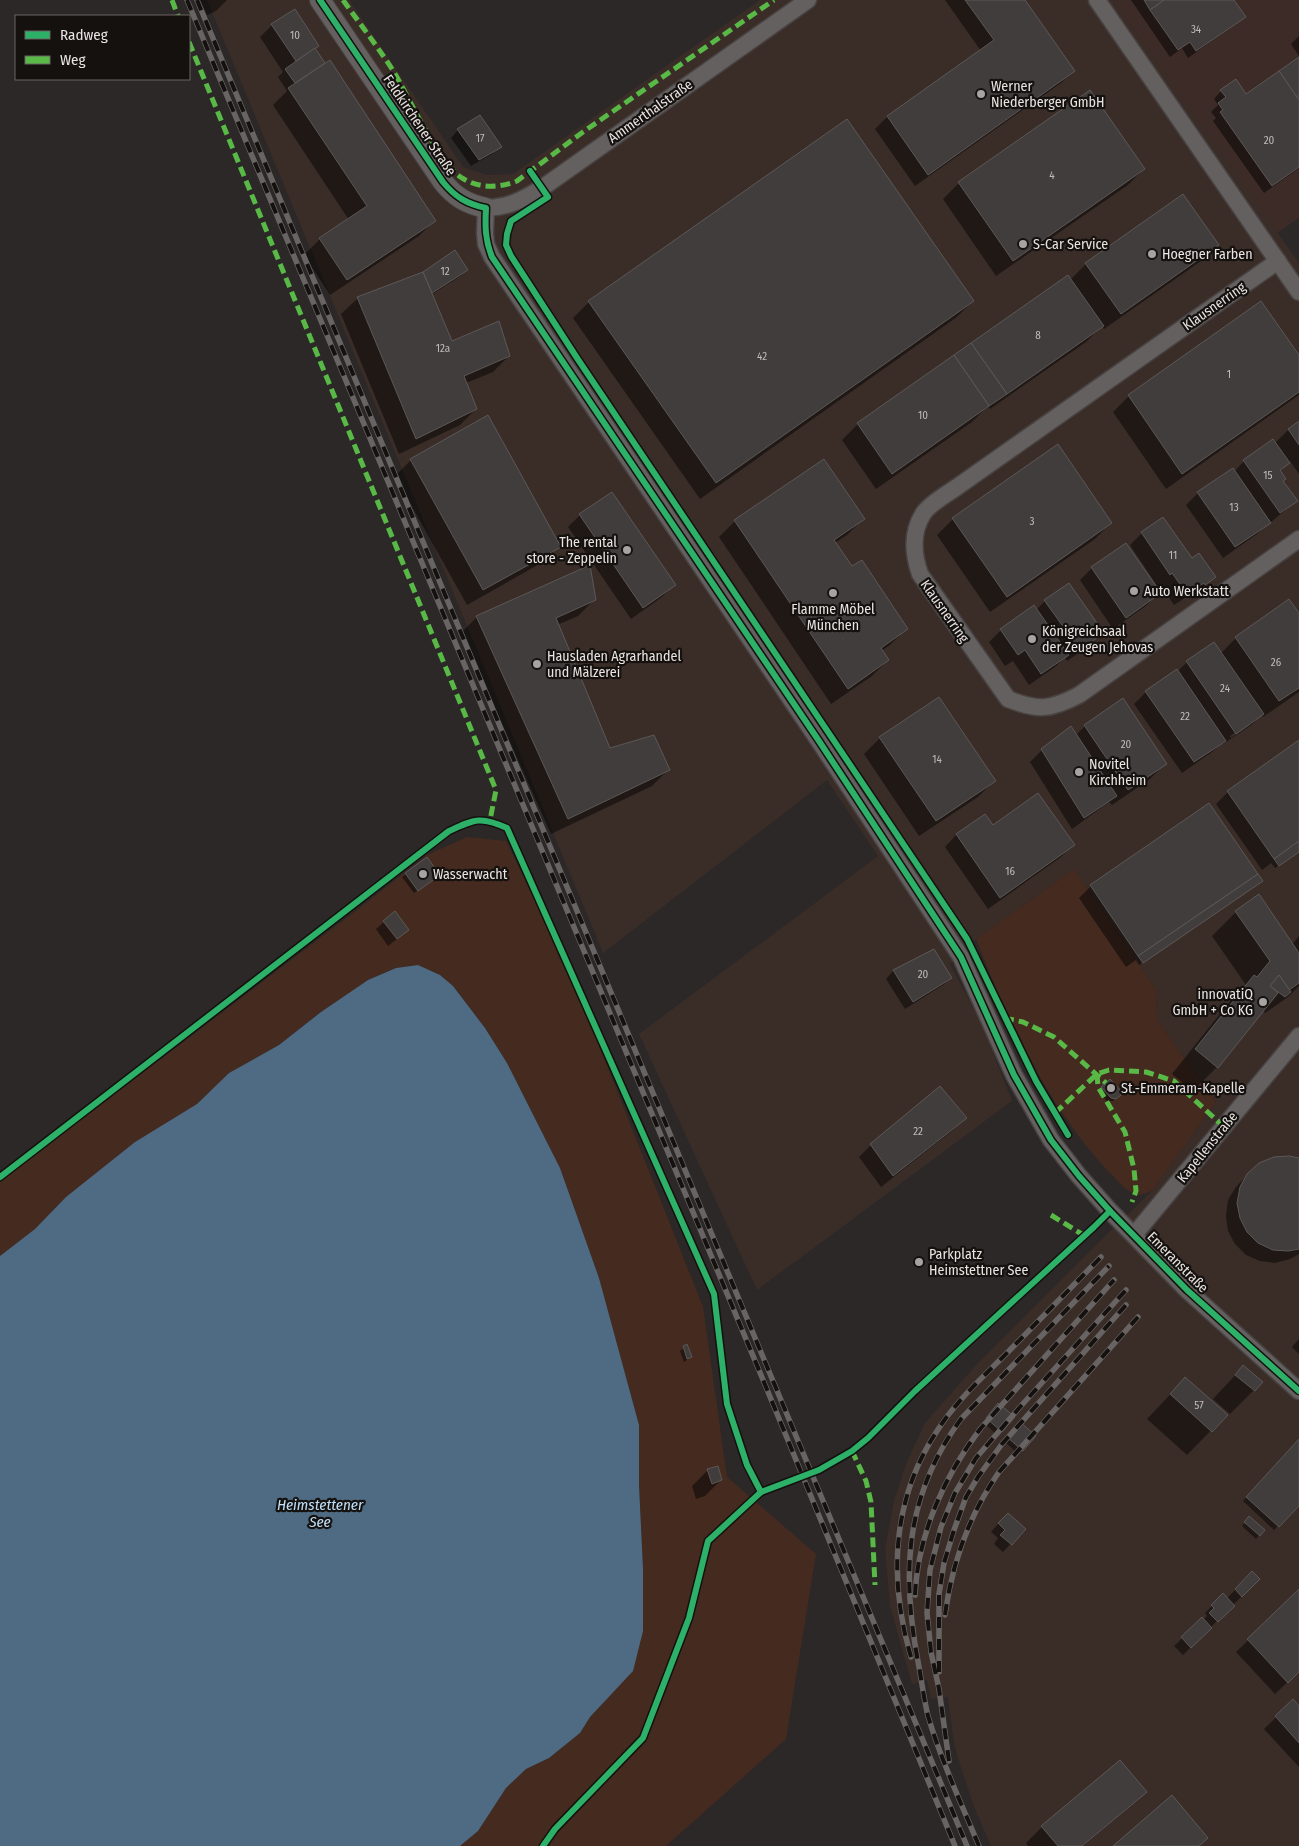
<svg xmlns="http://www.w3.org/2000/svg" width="1299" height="1846" viewBox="0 0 1299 1846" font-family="'Fira Sans Condensed',sans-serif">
<rect width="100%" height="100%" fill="#2c2827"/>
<path fill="#3c2b26" d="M1113 0H1299V218L1277 233Z"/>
<path fill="#3a2d28" d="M207 0H349L463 167 487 175 513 174 760 0H1113L1299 263V1846H991L974 1807 963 1774 954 1744 948 1697 931 1699 927 1680 912 1684 890 1606 885 1549 894 1501 906 1464 925 1423 978 1363 1100 1241 1152 1191 1216 1102 1157 1020 1156 989 1074 869 976 939 950 964 981 1022 1012 1101 757 1290 639 1034 878 856 827 780 603 953Z"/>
<g fill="#452a1f">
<path d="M467 837 506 841 567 965 703 1307 727 1477 816 1554 786 1739 666 1846H460L478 1831 506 1788 526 1769 549 1758 580 1733 590 1717 604 1702 643 1568 639 1485V1425L599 1278 560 1168 507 1063 485 1028 453 986 440 975 418 965 396 968 368 980 321 1012 279 1045 229 1073 197 1104 135 1142 66 1197 35 1229 0 1256V1181L357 910 427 855Z"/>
<path d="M1074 869 1156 989 1157 1020 1216 1102 1152 1191C1148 1192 1142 1195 1138 1195 1127 1193 1118 1181 1111 1174 1050 1111 1007 1020 976 939Z"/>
</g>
<path fill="#4e6b83" d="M418 965 440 975 453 986 485 1028 507 1063 560 1168 599 1278 639 1425V1485L643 1568V1631L633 1671 590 1717 580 1733 549 1758 526 1769 506 1788 478 1831 460 1846H0V1256L35 1229 66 1197 135 1142 197 1104 229 1073 279 1045 321 1012 368 980 396 968Z"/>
<g fill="#0007" fill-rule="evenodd">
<path d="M200 0H227L216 11 207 15Z"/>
<path d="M945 0H1024L1073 71 1061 83 915 186 875 129 887 117 981 51Z"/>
<path d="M1131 0H1233L1244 17 1236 24 1188 58 1182 48 1170 57Z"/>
<path d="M272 25 314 49 435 220 419 236 330 295 304 255 320 239 349 220 273 105 287 91 278 77 283 72 260 37Z"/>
<path d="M1299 36V56L1291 44Z"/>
<path d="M1299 58V168L1264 193 1213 121 1216 118 1211 112 1218 105 1214 99 1221 91 1246 96Z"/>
<path d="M458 130 500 146 492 154 471 166 451 138Z"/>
<path d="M1144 169 1128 185 996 276 943 199 959 183Z"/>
<path d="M1217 245 1201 261 1104 329 1102 326 1086 342 990 409 989 407 984 410 972 422 876 489 842 440 858 424 1070 280 1086 264Z"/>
<path d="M467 270 459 277 431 295 452 343 509 356 493 372 466 383 476 409 460 425 399 454 341 314 358 298 424 273Z"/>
<path d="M973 301 957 317 700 499 573 318 589 302Z"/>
<path d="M1261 303 1299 358V395L1166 489 1113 412 1129 396Z"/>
<path d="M1299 422V474L1290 461 1279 472 1282 481 1296 501 1257 534 1223 558 1186 505 1198 493 1234 472 1244 461 1275 443 1288 430Z"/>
<path d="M1057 446 1111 523 1095 539 990 612 937 535 953 519Z"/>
<path d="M411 460 559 546 543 562 467 605 395 476Z"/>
<path d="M611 493 674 585 662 597 631 619 568 527 580 515Z"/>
<path d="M1163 518 1192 560 1214 577 1202 589 1193 596 1191 594 1174 605 1160 584 1157 586 1130 545 1142 533Z"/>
<path d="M863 519 847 535 835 543 852 568 906 629 890 645 881 651 888 660 872 676 831 704 719 537 735 521Z"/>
<path d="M1125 545 1159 593 1147 605 1113 629 1080 580 1092 568Z"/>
<path d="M594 600 578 616 557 625 610 750 668 770 652 786 551 834 461 633 477 617Z"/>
<path d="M1045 601 1102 633 1090 645 1067 661 1065 657 1055 667 1029 685 1013 661 1005 666 989 642 1001 630 1034 607 1036 610Z"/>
<path d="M1299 615V692L1263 717 1262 715 1250 726 1223 744 1222 743 1212 752 1182 773 1134 704 1146 692 1177 672 1187 662 1221 653 1236 638ZM1250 722V725L1231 738 1230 736Z"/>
<path d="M1123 700 1166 763 1150 779 1112 805 1109 802 1072 829 1030 762 1042 750 1076 735 1085 726Z"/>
<path d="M880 738 994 781 978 797 919 836 864 754Z"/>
<path d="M1299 742V851L1275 868 1271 863 1262 870 1216 804 1228 792Z"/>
<path d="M985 815 993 827 1073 845 1061 857 988 909 945 847 956 835Z"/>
<path d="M406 874 435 878 414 893 402 877Z"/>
<path d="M1258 884 1139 965 1136 960 1126 967 1079 898 1091 886Z"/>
<path d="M1258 896 1292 945 1299 936V986L1288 997 1265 1013 1263 1010 1217 1067 1193 1091 1172 1074 1231 1000 1246 985 1212 936 1236 912Z"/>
<path d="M384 922 408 930 388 946 376 929Z"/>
<path d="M934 951 951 978 943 985 905 1009 886 979 893 971Z"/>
<path d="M1110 1081 1119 1094 1113 1101H1107L1099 1092Z"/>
<path d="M965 1118 953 1130 881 1187 859 1157 871 1145Z"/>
<path d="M1299 1160V1254L1290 1259 1275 1263 1260 1261 1246 1255 1235 1244 1228 1231 1226 1216 1228 1200 1236 1187 1248 1174Z"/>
<path d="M1299 1339V1354L1292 1347Z"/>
<path d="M687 1346 691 1357 684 1362 680 1351Z"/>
<path d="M1243 1367 1254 1390 1230 1414 1213 1399Z"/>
<path d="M1185 1379 1226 1415 1187 1455 1147 1419Z"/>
<path d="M995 1408 1013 1417 997 1435 983 1422Z"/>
<path d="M1020 1424 1034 1436 1018 1454 1004 1441Z"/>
<path d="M1299 1440V1504L1274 1530 1243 1501Z"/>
<path d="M708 1470 721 1480 705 1496 696 1499 692 1486Z"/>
<path d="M1249 1518 1263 1530 1256 1539 1242 1526Z"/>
<path d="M1000 1522 1024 1529 1003 1552 994 1544 998 1538 991 1532Z"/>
<path d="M1252 1573 1259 1579 1183 1655 1174 1646 1202 1619 1203 1620 1207 1616 1205 1613 1223 1595 1226 1599Z"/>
<path d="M1299 1591V1671L1275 1694 1236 1652Z"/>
<path d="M1293 1701 1299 1707V1767L1264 1729Z"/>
<path d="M1145 1792 1129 1807 1083 1846H1028L1026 1843 1042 1827Z"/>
</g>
<g fill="#413d3d" stroke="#5c5857">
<path d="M965 0H1025L1075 71 928 175 887 116 994 40Z"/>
<path d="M1144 0H1164L1150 10Z"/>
<path d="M1164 0H1234L1246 17 1196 51 1190 42 1178 50 1150 10Z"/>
<path d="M295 9 319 46 296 61 271 24Z"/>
<path d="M315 48 325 63 295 83 285 69Z"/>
<path d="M1299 57V100L1279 71Z"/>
<path d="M330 60 436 221 347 280 319 238 367 206 288 88Z"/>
<path d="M1279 71 1299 100V167L1272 186 1220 112 1223 110 1218 103 1226 97 1220 90 1236 79 1246 94Z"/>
<path d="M1090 90 1145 169 1013 261 958 182Z"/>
<path d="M480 115 502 147 479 160 457 129Z"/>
<path d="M847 119 974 301 716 483 588 301Z"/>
<path d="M1183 194 1219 245 1121 314 1085 263Z"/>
<path d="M455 250 468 270 432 293 423 272Z"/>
<path d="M423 272 452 341 499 321 510 356 464 376 477 409 416 439 357 297Z"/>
<path d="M1068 275 1104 326 1007 394 971 343Z"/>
<path d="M1261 301 1299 355V392L1182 474 1128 395Z"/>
<path d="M971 343 1007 394 989 406 954 355Z"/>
<path d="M954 355 989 406 892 474 857 423Z"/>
<path d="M488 415 561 547 483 590 410 459Z"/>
<path d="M1299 421V445L1288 429Z"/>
<path d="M1273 439 1290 463 1280 470 1286 479 1283 481 1298 501 1280 513 1243 460Z"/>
<path d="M1058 444 1112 523 1007 597 952 518Z"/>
<path d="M824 459 865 519 834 540 852 566 862 560 908 629 881 648 889 660 848 689 734 520Z"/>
<path d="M1233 468 1271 523 1235 547 1197 492Z"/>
<path d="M612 492 676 585 643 608 579 514Z"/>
<path d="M1163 517 1192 558 1199 553 1216 577 1205 585 1204 583 1187 594 1172 573 1170 575 1141 532Z"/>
<path d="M1126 543 1161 593 1126 618 1091 567Z"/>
<path d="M590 565 596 600 556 618 610 748 654 735 670 770 568 819 476 616Z"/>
<path d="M1069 583 1104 633 1080 650 1044 600Z"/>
<path d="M1289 599 1299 613V688L1279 701 1235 637Z"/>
<path d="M1034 605 1069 655 1041 674 1025 650 1018 655 1000 629Z"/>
<path d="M1214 642 1264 714 1236 734 1186 661Z"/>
<path d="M1177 669 1226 741 1194 762 1145 691Z"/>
<path d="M939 697 996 781 936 821 879 737Z"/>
<path d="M1123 698 1167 764 1128 790 1084 725Z"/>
<path d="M1071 726 1117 796 1084 818 1041 749Z"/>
<path d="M1299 740V841L1274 859 1227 791Z"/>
<path d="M1038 793 1075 845 1000 898 956 834 985 814 993 825Z"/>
<path d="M1209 803 1258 874 1138 956 1090 885Z"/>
<path d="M1299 841V852L1279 866 1274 859Z"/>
<path d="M427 857 440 875 418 891 405 873Z"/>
<path d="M1258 874 1263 881 1143 963 1138 956Z"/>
<path d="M1259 894 1299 953V983L1289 990 1279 975 1270 986 1278 993 1218 1068 1195 1049 1254 975 1257 977 1270 961 1235 911Z"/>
<path d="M395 911 409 930 397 939 383 921Z"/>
<path d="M934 949 952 978 913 1002 893 970Z"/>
<path d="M1279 975 1291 992 1285 997 1270 986Z"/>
<path d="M1110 1079 1121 1091V1095L1116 1099 1111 1098 1101 1087Z"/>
<path d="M940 1086 967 1118 893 1176 870 1144Z"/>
<path d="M1289 1156 1299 1158V1249L1288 1251 1273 1250 1258 1243 1247 1232 1240 1218 1237 1203 1240 1187 1247 1174 1259 1163 1274 1157Z"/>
<path d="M687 1344 692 1357 687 1359 683 1346Z"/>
<path d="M1243 1365 1263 1382 1255 1391 1235 1375Z"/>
<path d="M1185 1377 1228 1415 1212 1432 1170 1394Z"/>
<path d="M998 1403 1015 1417 1002 1432 986 1418Z"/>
<path d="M1020 1422 1036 1436 1023 1451 1007 1437Z"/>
<path d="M1299 1439V1506L1279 1527 1246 1497Z"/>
<path d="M718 1466 722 1480 712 1484 707 1469Z"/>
<path d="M1008 1513 1026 1529 1012 1545 1000 1535 1005 1530 998 1523Z"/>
<path d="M1249 1516 1265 1530 1260 1536 1244 1522Z"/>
<path d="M1252 1571 1260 1579 1242 1597 1235 1589Z"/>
<path d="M1299 1589V1672L1288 1683 1247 1639Z"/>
<path d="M1223 1593 1235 1606 1218 1622 1209 1613 1214 1608 1211 1605Z"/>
<path d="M1202 1617 1212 1628 1191 1648 1181 1637Z"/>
<path d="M1293 1699 1299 1706V1743L1275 1716Z"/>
<path d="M1120 1760 1147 1792 1082 1846H1058L1041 1826Z"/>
<path d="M1172 1795 1208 1838 1199 1846H1113Z"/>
</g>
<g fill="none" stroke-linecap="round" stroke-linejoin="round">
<g stroke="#484342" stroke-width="19">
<g id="minor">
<path d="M808 0 542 188C522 200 510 207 486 208L485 233 486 244 492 257 819 741 961 957 1014 1075 1051 1140 1079 1176 1110 1211 1187 1290 1299 1391"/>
<path d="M1097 0 1299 292"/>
<path d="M1278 261 957 487C948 493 928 505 923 514 911 533 913 554 920 574L1008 699C1038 711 1050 710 1079 695L1299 539"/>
<path d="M1134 1235 1299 1036"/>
</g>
</g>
<g stroke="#484342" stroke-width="22">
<path id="tertiary" d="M320 0 443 182C455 197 467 204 486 208"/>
</g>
<use href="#minor" stroke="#63605f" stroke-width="16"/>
<use href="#tertiary" stroke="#63605f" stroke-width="20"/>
<g stroke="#686463" stroke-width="5.5">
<g id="rail">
<path d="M187 0 766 1387 955 1846"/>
<path d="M197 0 967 1846"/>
<path d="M915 1595C918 1534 944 1476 981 1428L1114 1280"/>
<path d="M945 1615C952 1563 969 1515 999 1472L1138 1317"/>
<path d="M911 1657C888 1579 892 1499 937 1431 956 1401 983 1377 1008 1352 1039 1320 1070 1289 1101 1257"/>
<path d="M939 1672V1594L944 1563 954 1530 966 1497 978 1477 1002 1444 1126 1305"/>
<path d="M949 1761 939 1689 931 1652 927 1613 930 1570 941 1527 955 1493 976 1458 1020 1407 1126 1290"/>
<path d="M979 1846C961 1803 941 1760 928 1716 924 1700 922 1683 919 1667 901 1575 904 1497 961 1419L1109 1266"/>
</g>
</g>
<use href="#rail" stroke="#14110f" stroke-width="4" stroke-dasharray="11" stroke-linecap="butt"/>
<g stroke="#58b947" stroke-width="5" stroke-dasharray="10 5" stroke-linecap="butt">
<path d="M172 0 178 16"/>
<path d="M343 0C360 24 378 47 394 72 409 98 439 163 462 178 480 189 499 188 517 181L583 132 774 0"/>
<path d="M189 42 496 790 490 820"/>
<path d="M1004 1018 1023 1022 1054 1037 1106 1083"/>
<path d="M1097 1074 1098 1087 1125 1132 1134 1169 1136 1191 1132 1202"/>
<path d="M1055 1113 1097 1074 1109 1070 1146 1072 1174 1081 1224 1127"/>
<path d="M1051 1215 1085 1236"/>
<path d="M852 1451 866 1481 871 1502 875 1585"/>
</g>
<g stroke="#14110f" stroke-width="9">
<g id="cycleway">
<path d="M320 0 443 182C455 197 467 204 486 208 485 226 485 240 492 257L819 741 961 957 1014 1075 1051 1140 1079 1176 1110 1211 1187 1290 1299 1391"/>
<path d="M530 171 548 197 511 221 507 234 506 245 511 256 577 358 967 939 1036 1081 1068 1135"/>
<path d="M0 1177 449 831C475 819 481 816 507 828L714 1294 727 1404 747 1465 761 1492"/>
<path d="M543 1846 555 1829 643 1738 689 1618 708 1541 761 1492 819 1470 852 1451 868 1438 915 1391 1094 1227 1110 1211"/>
</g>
</g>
<use href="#cycleway" stroke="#2db169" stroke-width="6"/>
</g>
<g fill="#a8a2a1" stroke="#14110f" stroke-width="2">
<circle cx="981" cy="94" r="5"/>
<circle cx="1023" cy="244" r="5"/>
<circle cx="1152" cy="254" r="5"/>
<circle cx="627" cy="550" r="5"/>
<circle cx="1134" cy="591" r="5"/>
<circle cx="833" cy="593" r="5"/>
<circle cx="1032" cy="639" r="5"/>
<circle cx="537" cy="664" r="5"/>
<circle cx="1079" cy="772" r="5"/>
<circle cx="423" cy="874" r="5"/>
<circle cx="1263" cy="1002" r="5"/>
<circle cx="1111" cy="1088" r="5"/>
<circle cx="919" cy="1262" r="5"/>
</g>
<g text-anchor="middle" stroke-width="4.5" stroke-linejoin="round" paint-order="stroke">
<g font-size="11" fill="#c0bab9">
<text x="1196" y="33">34</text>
<text x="295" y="39">10</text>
<text x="480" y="142">17</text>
<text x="1269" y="144">20</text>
<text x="1052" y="179">4</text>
<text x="445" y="275">12</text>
<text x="1038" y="339">8</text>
<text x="443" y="352">12a</text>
<text x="762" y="360">42</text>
<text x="1229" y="378">1</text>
<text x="923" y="419">10</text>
<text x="1268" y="479">15</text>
<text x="1234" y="511">13</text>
<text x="1032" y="525">3</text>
<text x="1173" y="559">11</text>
<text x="1276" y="666">26</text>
<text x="1225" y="692">24</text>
<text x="1185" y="720">22</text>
<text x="1126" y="748">20</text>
<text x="937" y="763">14</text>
<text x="1010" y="875">16</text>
<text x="923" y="978">20</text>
<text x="918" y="1135">22</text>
<text x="1199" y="1409">57</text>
</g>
<g font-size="14" fill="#eae4e2" stroke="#14110f" text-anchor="start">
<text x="991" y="91">Werner<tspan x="991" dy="16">Niederberger GmbH</tspan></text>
<text x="1033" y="249">S-Car Service</text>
<text x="1162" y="259">Hoegner Farben</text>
<text x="617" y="547" text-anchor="end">The rental<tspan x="617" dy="16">store - Zeppelin</tspan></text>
<text x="1144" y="596">Auto Werkstatt</text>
<text x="833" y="614" text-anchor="middle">Flamme Möbel<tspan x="833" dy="16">München</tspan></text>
<text x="1042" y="636">Königreichsaal<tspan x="1042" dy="16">der Zeugen Jehovas</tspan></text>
<text x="547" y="661">Hausladen Agrarhandel<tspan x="547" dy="16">und Mälzerei</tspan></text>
<text x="1089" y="769">Novitel<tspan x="1089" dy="16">Kirchheim</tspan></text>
<text x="433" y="879">Wasserwacht</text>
<text x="1253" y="999" text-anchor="end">innovatiQ<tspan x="1253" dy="16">GmbH + Co KG</tspan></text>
<text x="1121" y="1093">St.-Emmeram-Kapelle</text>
<text x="929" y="1259">Parkplatz<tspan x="929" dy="16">Heimstettner See</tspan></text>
</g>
<g font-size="14" fill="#eae4e2" stroke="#14110f">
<text transform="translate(650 111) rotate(-35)" y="5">Ammerthalstraße</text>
<text transform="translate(420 125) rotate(56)" y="5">Feldkirchener Straße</text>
<text transform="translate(1214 306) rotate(-35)" y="5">Klausnerring</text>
<text transform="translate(945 611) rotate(55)" y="5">Klausnerring</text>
<text transform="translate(1207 1147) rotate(-51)" y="5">Kapellenstraße</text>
<text transform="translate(1178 1262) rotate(45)" y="5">Emeranstraße</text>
</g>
<g font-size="15" font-style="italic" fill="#bfe0fb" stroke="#14110f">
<text x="320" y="1510">Heimstettener<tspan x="320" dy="17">See</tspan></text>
</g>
</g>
<rect x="15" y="15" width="175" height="65" fill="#14110f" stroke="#6a6563"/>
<rect x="25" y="31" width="25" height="8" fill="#2db169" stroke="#6a6563"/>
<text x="60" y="40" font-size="15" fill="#eae4e2">Radweg</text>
<rect x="25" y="56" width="25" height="8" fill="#58b947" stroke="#6a6563"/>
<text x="60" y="65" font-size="15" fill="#eae4e2">Weg</text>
</svg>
